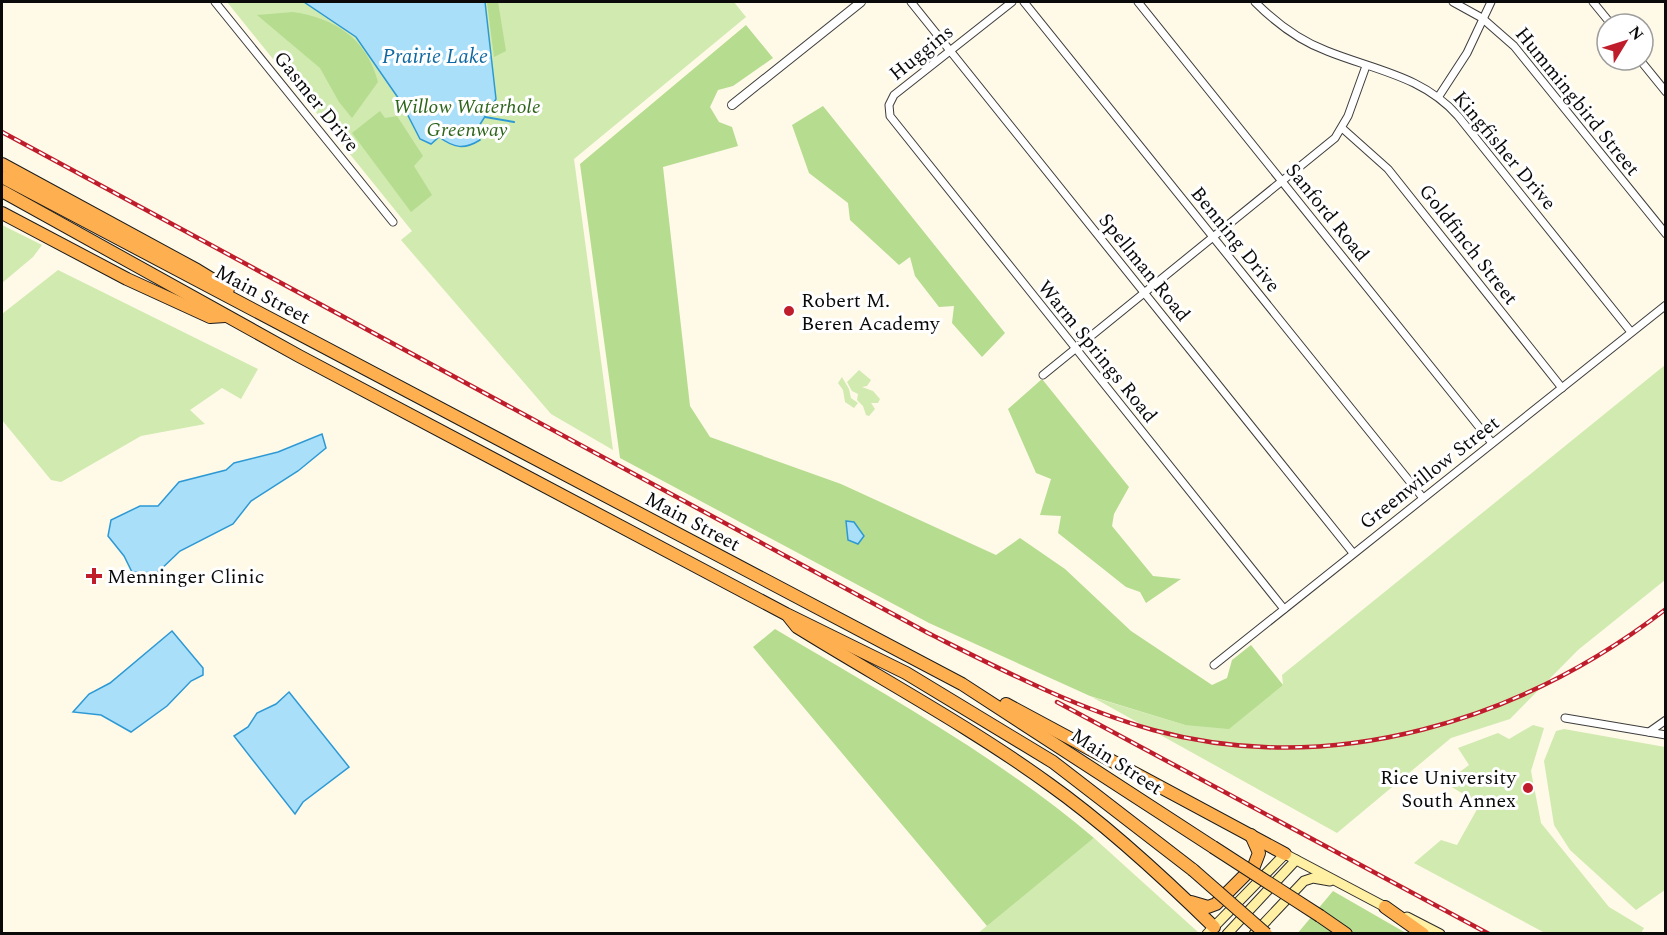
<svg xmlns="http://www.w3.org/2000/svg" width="1667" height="935" viewBox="0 0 1667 935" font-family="Spectral,serif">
<rect width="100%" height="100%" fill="#fff9e8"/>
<g fill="#d1eab0">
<path d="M227 2H734L746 17 574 159 613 450 551 414 401 240 412 231Z"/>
<path d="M2 225 42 245 33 257 2 283Z"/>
<path d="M58 270 258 369 241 399 222 388 190 410 205 424 141 436 61 482 51 480 2 420V314Z"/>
<path d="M1665 365V580L1578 650 1510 719 1451 738 1337 833 1092 697 1185 725 1283 685 1282 675Z"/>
<path d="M859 370 871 380 867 386 862 387 873 391 880 399 878 403H871L875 409 869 416 866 415 863 406 857 400 858 394 852 391 847 382Z"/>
<path d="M842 377 849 389 851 398 858 403 854 408 845 402 843 390 838 383Z"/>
<path d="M1533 725 1544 728 1531 771 1541 823 1609 907 1644 928 1641 933H1545L1414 863 1441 840 1457 845 1480 804 1445 783 1469 765 1458 748 1498 733 1509 739Z"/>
<path d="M1564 729 1665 747V890L1636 910 1570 850 1554 825 1544 761 1556 731Z"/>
<path d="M1094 838 1199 933 977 934Z"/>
</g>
<g fill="#b5dc8f">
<path d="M487 2H498L506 51 494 57Z"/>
<path d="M293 12C335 18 367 39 378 82L352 118 339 102 320 68 257 15Z"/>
<path d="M746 25 773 58 733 86 718 90 710 107 719 122 732 127 738 146 663 167 690 406 710 437 841 484 996 555 1020 538 1065 569 1131 631 1212 685 1227 678 1232 660 1251 645 1283 685 1229 729 1185 725 1090 696 929 623 620 458 580 164Z"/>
<path d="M823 106 1005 333 982 357 952 323 954 306 939 307 915 276 910 257 899 265 850 220 848 203 809 173 792 125Z"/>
<path d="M380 111 385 118 397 116 423 156 414 166 432 195 411 212 352 133Z"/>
<path d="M1042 379 1129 487 1114 514 1112 526 1153 576 1181 579 1146 603 1140 592 1126 587 1058 533 1061 516 1040 515 1051 479 1036 473 1008 409Z"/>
<path d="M775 629C884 694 997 756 1094 838L987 926 753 647Z"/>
<path d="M1333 891 1406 933 1297 934Z"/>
</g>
<g fill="#aadff9" stroke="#2d99d4" stroke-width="1.5">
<path d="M304 2H485L496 99 479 126 480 140C464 150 454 148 439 137L431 144 420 139 401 102 356 37Z"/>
<path d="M322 434 326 448 298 471 251 501 233 524 180 551 157 573 132 572 124 556 108 536 111 520 140 506H158L179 482 226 470 234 463 278 452Z"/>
<path d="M846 521 854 522 864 536 858 544 848 540Z"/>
<path d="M172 631 203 668V675L191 681 167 706 131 732 101 715 73 712 89 694 110 683Z"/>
<path d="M289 692 349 767 303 802 295 814 234 736 248 727 257 713 276 704Z"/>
</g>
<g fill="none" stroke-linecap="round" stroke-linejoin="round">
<path stroke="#2d99d4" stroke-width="2" d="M485 117 514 122"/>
<g stroke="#3d3d3d" stroke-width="9">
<g id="minor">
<path d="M215 2 393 222"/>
<path d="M911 2 1353 553"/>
<path d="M1012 2 894 95 889 105 890 116 1284 609"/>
<path d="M1024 2 1423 498"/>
<path d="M1138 2 1492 443"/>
<path d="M1255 2C1275 22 1300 41 1327 51 1374 70 1423 76 1458 116L1631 332"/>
<path d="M1453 2 1482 18 1514 46 1666 234"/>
<path d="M1593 2 1611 24"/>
<path d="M1640 60 1666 92"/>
<path d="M1439 96 1467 53 1491 2"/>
<path d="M1342 128 1388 169 1562 388"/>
<path d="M1043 375 1335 138 1348 116 1366 66"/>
<path d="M1214 665 1666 305"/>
<path d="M1565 718 1666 735"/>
<path d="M1649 732 1666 720"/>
</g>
</g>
<g stroke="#3d3d3d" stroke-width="10">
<path id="tertiary" d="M732 105 861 2"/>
</g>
<g stroke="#2c2c2c" stroke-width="11">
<g id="secondary">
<path d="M1407 917 1440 934"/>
<path d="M1207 934 1285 854 1389 909"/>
<path d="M1227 934 1296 860"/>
<path d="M1254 934 1304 881 1313 878 1330 881"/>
</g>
</g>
<g stroke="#1b1b1b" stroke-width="14">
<g id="trunk">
<path d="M2 164 197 270 228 289"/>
<path d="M2 177 962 684 1213 847"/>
<path d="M2 191 299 356 786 614 906 673 1053 762 1193 870"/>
<path d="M2 213 127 279 210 317 225 316"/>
<path d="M789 617 797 627C881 679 969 726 1049 784 1108 826 1162 876 1214 927"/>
<path d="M1006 704 1285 854"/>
<path d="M1191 902 1208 907 1216 904 1254 866 1259 853 1251 835"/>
<path d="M1385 907 1423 934"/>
<path d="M1320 916 1346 934"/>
</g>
</g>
<use href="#minor" stroke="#fff" stroke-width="7"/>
<use href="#tertiary" stroke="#fff" stroke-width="8"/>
<use href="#secondary" stroke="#fff0a3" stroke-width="9"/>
<use href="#trunk" stroke="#feb050" stroke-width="12"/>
<g stroke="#c01d2c" stroke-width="4.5">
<g id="rail">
<path d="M2 132 928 633C1000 669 1075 708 1153 730 1333 779 1522 720 1666 609"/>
<path d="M1057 702 1489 934"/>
</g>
</g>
<use href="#rail" stroke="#fff" stroke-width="2" stroke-dasharray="7" stroke-linecap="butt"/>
<g stroke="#1b1b1b" stroke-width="14" stroke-linecap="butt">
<g id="trunk-bridge">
<path d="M1213 847 1320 916"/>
<path d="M1193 870 1266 934"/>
</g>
</g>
<use href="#trunk-bridge" stroke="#feb050" stroke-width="12"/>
</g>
<g fill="#c01d2c" stroke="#fff" stroke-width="2">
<circle cx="789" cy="311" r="6"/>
<path d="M91 567h6v6h6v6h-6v6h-6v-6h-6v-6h6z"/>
<circle cx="1528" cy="788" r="6"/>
</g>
<g text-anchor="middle" stroke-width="6" stroke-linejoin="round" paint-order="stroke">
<g font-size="20" fill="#0a0a0a" stroke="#fff">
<text transform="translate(921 52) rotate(-39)" y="7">Huggins</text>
<text transform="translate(317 101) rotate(51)" y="7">Gasmer Drive</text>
<text transform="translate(1578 101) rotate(51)" y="7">Hummingbird Street</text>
<text transform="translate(1505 150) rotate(50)" y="7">Kingfisher Drive</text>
<text transform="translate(1328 212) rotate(51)" y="7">Sanford Road</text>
<text transform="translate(1236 239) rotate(51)" y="7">Benning Drive</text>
<text transform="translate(1469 244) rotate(52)" y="7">Goldfinch Street</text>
<text transform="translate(1145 267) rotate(51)" y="7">Spellman Road</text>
<text transform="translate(263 294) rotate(28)" y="7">Main Street</text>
<text transform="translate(1098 351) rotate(51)" y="7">Warm Springs Road</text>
<text transform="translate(1429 472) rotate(-38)" y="7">Greenwillow Street</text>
<text transform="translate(693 521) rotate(28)" y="7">Main Street</text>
<text transform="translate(1117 761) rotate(33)" y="7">Main Street</text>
</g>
<g font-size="20" font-style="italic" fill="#2c6419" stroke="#fff">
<text x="467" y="113">Willow Waterhole<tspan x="467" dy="23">Greenway</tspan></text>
</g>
<g font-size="20" fill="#0a0a0a" stroke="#fff" text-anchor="start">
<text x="801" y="307">Robert M.<tspan x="801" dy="23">Beren Academy</tspan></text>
<text x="107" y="583">Menninger Clinic</text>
<text x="1516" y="784" text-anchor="end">Rice University<tspan x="1516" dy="23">South Annex</tspan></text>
</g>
<g font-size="21" font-style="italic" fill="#0f68a1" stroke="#fff">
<text x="435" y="63">Prairie Lake</text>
</g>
</g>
<rect width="1667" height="935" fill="none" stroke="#0a0a0a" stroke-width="6"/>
<g transform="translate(1625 42) rotate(52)"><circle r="28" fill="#ffffff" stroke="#9d9d9d" stroke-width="1.5"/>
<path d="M0-4.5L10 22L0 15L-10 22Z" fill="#c01d2c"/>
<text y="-9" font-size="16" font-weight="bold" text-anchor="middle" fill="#0a0a0a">N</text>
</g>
</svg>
